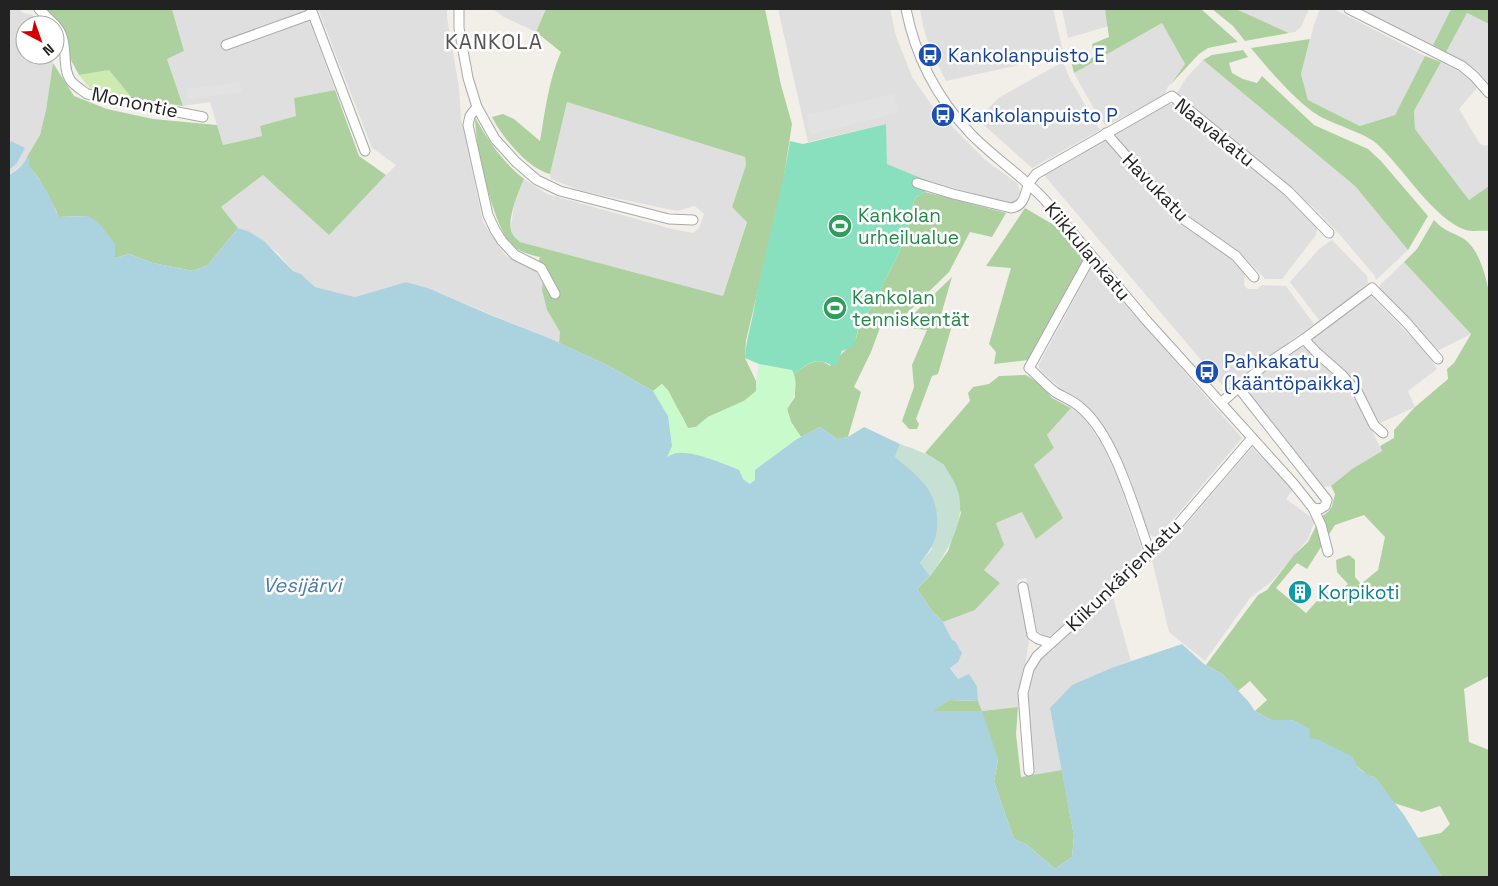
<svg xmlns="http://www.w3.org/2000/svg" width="1498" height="886" viewBox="0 0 1498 886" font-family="'Space Grotesk',sans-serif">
<rect width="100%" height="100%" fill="#f2efe9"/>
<g fill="#e0dfdf">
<path d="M9 9H19L23 13 33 15 37 25H25V55H50L53 63 46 110 40 135 24 163 9 175Z"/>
<path d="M172 9H305L335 90 294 98 297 116 260 126 262 136 223 145 210 102 183 106 167 59 184 51Z"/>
<path d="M318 9H447V17L459 88 461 119 483 222 505 255 514 260 536 269 543 278 542 290 547 310 560 332 559 343 428 288 406 282 355 297 315 287 301 274 293 271 278 253 248 231 238 228 221 207 263 175 329 234 396 165 372 148Z"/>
<path d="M493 9H546L536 32 504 17Z"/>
<path d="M778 9H890L896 36 912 77 933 107 984 159 1018 184 1020 192 1016 200 1013 202H1005L922 179 887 164 885 124 808 142Z"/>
<path d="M920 9H1053L1064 55 946 81 930 49 923 26Z"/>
<path d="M1062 9H1105L1109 26 1068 38Z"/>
<path d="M1236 9H1309L1301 27 1295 32 1289 33Z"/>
<path d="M1320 9H1334L1425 56 1395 115 1360 126 1308 100 1301 74 1314 25Z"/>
<path d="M1359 9H1451L1433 45Z"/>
<path d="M1467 13 1489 24V84L1478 71 1446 52Z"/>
<path d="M1162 23 1185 64 1167 88 1165 95 1106 126 1099 118 1074 73Z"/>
<path d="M1203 60 1355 186 1408 250 1376 280 1374 275 1341 236 1315 209 1176 94 1187 77Z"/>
<path d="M1063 62 1070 79 1100 130 1032 168 977 119 1000 97Z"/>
<path d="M1441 62 1466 75 1477 88 1459 109 1480 144 1486 146 1489 144V186L1469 200 1415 129 1414 111Z"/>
<path d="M567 102 745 157 746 165 732 207 747 221 723 296 542 248 520 242 512 234 511 227 514 205 524 179 547 194 672 229 693 233 699 228 704 214 695 206 677 211 582 191 551 179 550 174Z"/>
<path d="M1167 104H1172L1178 106 1286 194 1318 225 1316 235 1282 279H1265L1240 252 1182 212 1115 138 1117 132Z"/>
<path d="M1102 141H1105L1111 144 1175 220 1233 259 1245 274 1244 286 1248 289H1257L1262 285 1286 286 1314 324 1227 387H1224L1044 175Z"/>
<path d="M1332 240 1367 276 1368 283 1346 302 1319 320 1290 282 1319 249Z"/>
<path d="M1404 262 1471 334 1437 351 1380 290V285Z"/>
<path d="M1092 266 1242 438 1160 535 1156 537 1152 536 1146 530 1131 481 1109 434 1085 405 1060 388 1039 369V364Z"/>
<path d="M1370 295 1427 353 1437 369 1408 391 1415 407 1378 424 1361 391 1346 372 1320 350 1314 342V337Z"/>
<path d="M1299 347 1306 348 1339 378 1362 410 1382 451 1352 469 1331 486 1320 487 1245 388 1265 370Z"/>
<path d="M1071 408 1084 417 1102 445 1118 479 1143 553 1081 612 1054 634 1048 636 1042 634 1037 631 1026 578 1017 580 1029 641 1025 666 1019 693 1018 707 982 711 978 701 977 686 969 675 958 679 950 667 952 641 943 622 975 610 1000 583 984 570 996 523 1022 512 1034 465 1054 448 1047 435Z"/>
<path d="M1252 447 1293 489 1286 499 1315 520 1308 539 1272 581 1250 598 1205 661 1169 632 1152 560 1167 547Z"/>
<path d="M1112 594 1131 661 1114 667 1050 708 1062 770 1032 776 1028 738V697L1031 676 1037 664 1047 652 1087 618Z"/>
</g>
<path fill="#cdebb0" d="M109 70 132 98 91 90 79 75Z"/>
<g fill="#add19e" fill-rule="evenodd">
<path d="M46 9H172L184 51 167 59 183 106 132 98 109 70 79 75 47 16Z"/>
<path d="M546 9H765L781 85 792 124 783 182 746 341 745 358 756 381 757 391 744 401 708 417 696 427 688 429 683 418 662 384 653 391 607 365 559 343 560 332 547 310 542 290 543 279 536 269 540 257C531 255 519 252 512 245 493 226 475 145 475 117 488 141 503 162 524 179 519 191 506 220 512 233 513 236 517 239 520 242L723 296 747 222 732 207 746 165 745 157 567 102 550 174C528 169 502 137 492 117L503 114 514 119 540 141C545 111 549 79 561 52L536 32Z"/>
<path d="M1105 9H1201L1238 42 1208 48 1199 54 1170 85 1185 64 1162 23 1074 73 1071 61 1074 60C1083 65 1086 62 1094 56L1092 44 1109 37Z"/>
<path d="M1212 9H1236L1289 33 1245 41 1233 26Z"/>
<path d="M1451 9H1489V24L1467 13 1446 52 1433 45Z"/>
<path d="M1310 39 1301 74 1308 100 1360 126 1395 115 1425 56 1441 62 1414 111 1415 129 1469 200 1489 186V231C1482 230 1473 232 1466 230 1434 220 1402 166 1376 143 1366 134 1336 125 1321 117 1299 105 1267 68 1251 48Z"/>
<path d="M1243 50 1248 57 1229 63 1232 73 1243 79 1257 83 1262 76 1314 125 1368 149 1381 161 1428 216 1408 250 1355 186 1203 60 1212 55Z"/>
<path d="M53 63 74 96 107 109 153 119 217 125 223 145 262 136 260 126 296 116 294 98 335 90 359 156 386 175 329 235 263 175 221 207 238 228 208 265 193 271 153 263 129 254 115 258 88 216 58 217 56 210 39 179 28 165 27 157 40 135 46 110Z"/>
<path d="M925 192 1006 213 992 237 970 232 949 272 893 327 881 325 871 352 854 387 861 392 848 437 837 439 820 427 801 437 791 422 787 409 795 397 794 374C806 366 816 355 830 366L856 339 859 327 871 308 899 253 915 198Z"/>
<path d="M1025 208 1059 228 1084 258 1029 360 994 364 996 352 989 344 1011 268 986 266Z"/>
<path d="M1434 220C1445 232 1451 231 1464 239 1479 249 1486 276 1489 293V676L1464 689 1469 742 1489 750V877H1442L1417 838 1441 833 1450 824 1440 806 1422 812 1394 803 1375 777 1368 776 1354 763 1308 738 1309 729 1292 720H1271L1255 711 1267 700 1250 681 1238 691 1222 674 1206 665 1258 595 1267 590 1294 555 1308 542 1320 518 1329 511 1332 506 1335 494 1331 486 1352 469 1382 451 1380 446 1394 438V430L1415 407 1448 379 1447 369 1454 363 1471 334 1404 262 1417 249ZM1364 515 1385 537 1378 570 1361 584 1355 577V560L1349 555 1336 560 1337 572 1348 584 1334 596 1326 591 1306 613 1276 588 1297 563 1307 569 1335 525Z"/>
<path d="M952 277 941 315 943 320 953 322 938 374 932 376 916 419 919 424 917 429H909L902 421 914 387 912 365 927 330 900 327Z"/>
<path d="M1026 375 1040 384 1052 398 1071 408 1047 435 1054 448 1034 465 1063 518 1036 539 1022 512 996 523 1004 545 984 570 1000 583 975 610 943 622 932 611 917 589 930 576 948 551 961 513 944 465 925 453 970 401 968 393 973 387 989 384 999 376Z"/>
<path d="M949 700 978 701 982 711 1018 707 1016 734 1021 777 1062 770 1074 836 1072 857 1055 869 1026 844 1014 839 994 782 998 759 932 711Z"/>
</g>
<path fill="#c6e0d4" d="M900 444C914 449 930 454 942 464 947 468 950 475 953 480 972 513 949 549 930 576L920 563 932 549 895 457Z"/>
<path fill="#c8facc" d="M759 364 792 370C799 384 795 397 787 409L791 422 801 437 755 470 756 480 751 484 743 479 739 470 723 463 686 453 667 457 668 416 653 391 662 384 668 390 688 428 696 427 708 417 744 401 756 391V381Z"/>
<path fill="#88e0be" d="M886 124 887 164 928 181 925 192 915 198 899 253 871 308 859 326 854 346 842 351 836 366C830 366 829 363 824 362 812 358 803 368 794 374L792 370 759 364 745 358C746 341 751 326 754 309 764 253 781 198 790 141L803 144Z"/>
<g fill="#e2e2e2">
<path d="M240 82 242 92 188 99 187 89Z"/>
<path d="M894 94 898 113 810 135 806 115Z"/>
</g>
<g fill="#aad3df">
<path d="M11 141 25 148 17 163 9 170V146Z"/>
<path d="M27 157 30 160 28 165C40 180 53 198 58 217L88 216 98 222 115 244V258L129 254 153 263 193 271 208 265 238 228 248 231 264 241 293 271 301 274 315 287 355 297 406 282 428 288 488 314 551 339 607 365 653 391 668 416 672 446 667 457C671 455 675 453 678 453 693 451 725 464 739 470L743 479 750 484 755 480V470L797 439 820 427 837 439 848 437 864 427 900 444 895 457C916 475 936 488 937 518 938 539 933 547 920 563L930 576 917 589 932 611 943 622 952 640 955 641 962 653 958 662 950 668 958 679 969 674 977 686 978 701 949 700 933 711H982L998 759 994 782 1014 839 1026 844 1055 869 1072 857 1074 836 1050 708 1072 685 1114 667 1182 644 1204 664 1222 674 1248 701 1255 711 1271 720H1292L1310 729 1309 738 1317 739 1353 757C1355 766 1365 776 1375 777L1404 815 1442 877H9V175C17 170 23 166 27 157Z"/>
</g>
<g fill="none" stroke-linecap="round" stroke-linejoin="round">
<g stroke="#a9a9a9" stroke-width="11">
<g id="minor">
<path d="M39 9 55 25"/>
<path d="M311 9 365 151"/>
<path d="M459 9V28L468 78 477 107 495 139 516 162 537 180 560 191 669 219 693 220"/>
<path d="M906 9C915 55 937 98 970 133 993 157 1021 175 1044 199L1146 320 1293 483 1313 508 1321 525 1328 552"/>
<path d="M1349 9 1462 66 1474 76 1489 93"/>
<path d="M55 25C71 41 60 67 71 81 75 86 82 90 87 94L203 117"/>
<path d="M226 45 312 14"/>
<path d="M477 107 470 116 468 125 488 215 495 230 502 241 515 255 541 268 555 294"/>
<path d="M1106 133 1179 216 1236 256 1254 277"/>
<path d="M917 183 953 194 1011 208C1025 206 1024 194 1029 184 1030 181 1034 177 1036 174L1172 96 1288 191 1329 233"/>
<path d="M1091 256 1029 368C1038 376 1046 385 1055 392 1063 397 1074 401 1081 408 1115 436 1135 512 1150 553"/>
<path d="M1304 339 1317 353 1342 375 1358 393 1374 425 1383 433"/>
<path d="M1238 387 1327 500 1325 506 1320 509 1313 508"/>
<path d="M1222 402 1262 367 1304 339 1372 288 1406 322 1438 359"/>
<path d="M1023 587 1032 635 1038 639 1051 643"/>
<path d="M1029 771 1023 693 1029 669 1037 656 1162 543 1252 438"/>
</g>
</g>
<use href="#minor" stroke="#fff" stroke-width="9"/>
</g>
<defs>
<g id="bus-disc" transform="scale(1.25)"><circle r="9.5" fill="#1a4fb4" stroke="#fff"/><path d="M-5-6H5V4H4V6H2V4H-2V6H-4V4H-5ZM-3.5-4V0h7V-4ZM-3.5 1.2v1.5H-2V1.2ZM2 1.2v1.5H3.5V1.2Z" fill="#fff"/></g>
<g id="stadium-disc" transform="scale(1.25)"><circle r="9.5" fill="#2e9e5b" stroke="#fff"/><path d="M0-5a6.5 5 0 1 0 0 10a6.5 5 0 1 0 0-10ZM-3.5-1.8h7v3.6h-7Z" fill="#fff"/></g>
<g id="building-disc" transform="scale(1.25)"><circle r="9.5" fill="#0f9aa8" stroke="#fff"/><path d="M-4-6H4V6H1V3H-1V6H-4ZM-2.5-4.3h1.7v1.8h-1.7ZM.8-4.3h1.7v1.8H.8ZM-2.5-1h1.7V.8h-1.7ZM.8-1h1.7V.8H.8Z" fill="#fff"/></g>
</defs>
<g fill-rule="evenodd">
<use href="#bus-disc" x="930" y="55"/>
<use href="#bus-disc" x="943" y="115"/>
<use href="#stadium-disc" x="840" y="226"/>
<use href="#stadium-disc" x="835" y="308"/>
<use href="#bus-disc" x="1207" y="372"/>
<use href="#building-disc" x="1300" y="592"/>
</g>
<g text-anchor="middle" stroke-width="5" stroke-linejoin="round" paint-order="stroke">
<g font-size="19" fill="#164399" stroke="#fff" text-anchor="start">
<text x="948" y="62">Kankolanpuisto E</text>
<text x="960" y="122">Kankolanpuisto P</text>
<text x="1224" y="368">Pahkakatu<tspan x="1224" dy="22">(kääntöpaikka)</tspan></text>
</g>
<g font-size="19" fill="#222" stroke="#fff">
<text transform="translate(135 102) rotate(12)" y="7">Monontie</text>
<text transform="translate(1215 132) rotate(39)" y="7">Naavakatu</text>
<text transform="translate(1156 187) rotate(46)" y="7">Havukatu</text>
<text transform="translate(1088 251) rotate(50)" y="7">Kiikkulankatu</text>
<text transform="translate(1123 575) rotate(-44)" y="7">Kiikunkärjenkatu</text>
</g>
<g font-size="19" fill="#27864d" stroke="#fff" text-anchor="start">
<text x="858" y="222">Kankolan<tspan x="858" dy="22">urheilualue</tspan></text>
<text x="852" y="304">Kankolan<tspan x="852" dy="22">tenniskentät</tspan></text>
</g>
<g font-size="19" fill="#0d838f" stroke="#fff" text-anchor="start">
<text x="1318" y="599">Korpikoti</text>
</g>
<g font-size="20" font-style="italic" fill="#4a7aab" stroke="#fff">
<text x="302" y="592">Vesijärvi</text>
</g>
<g font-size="21" letter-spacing="1" fill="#555" stroke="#fff">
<text x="494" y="49">KANKOLA</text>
</g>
</g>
<rect width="1498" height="886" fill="none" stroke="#222222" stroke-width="20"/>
<g transform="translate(40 40) rotate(139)"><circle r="24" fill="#ffffff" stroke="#a7a7a7"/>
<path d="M0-4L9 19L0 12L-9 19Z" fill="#d40000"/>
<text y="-8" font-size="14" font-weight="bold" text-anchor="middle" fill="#222222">N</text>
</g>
</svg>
